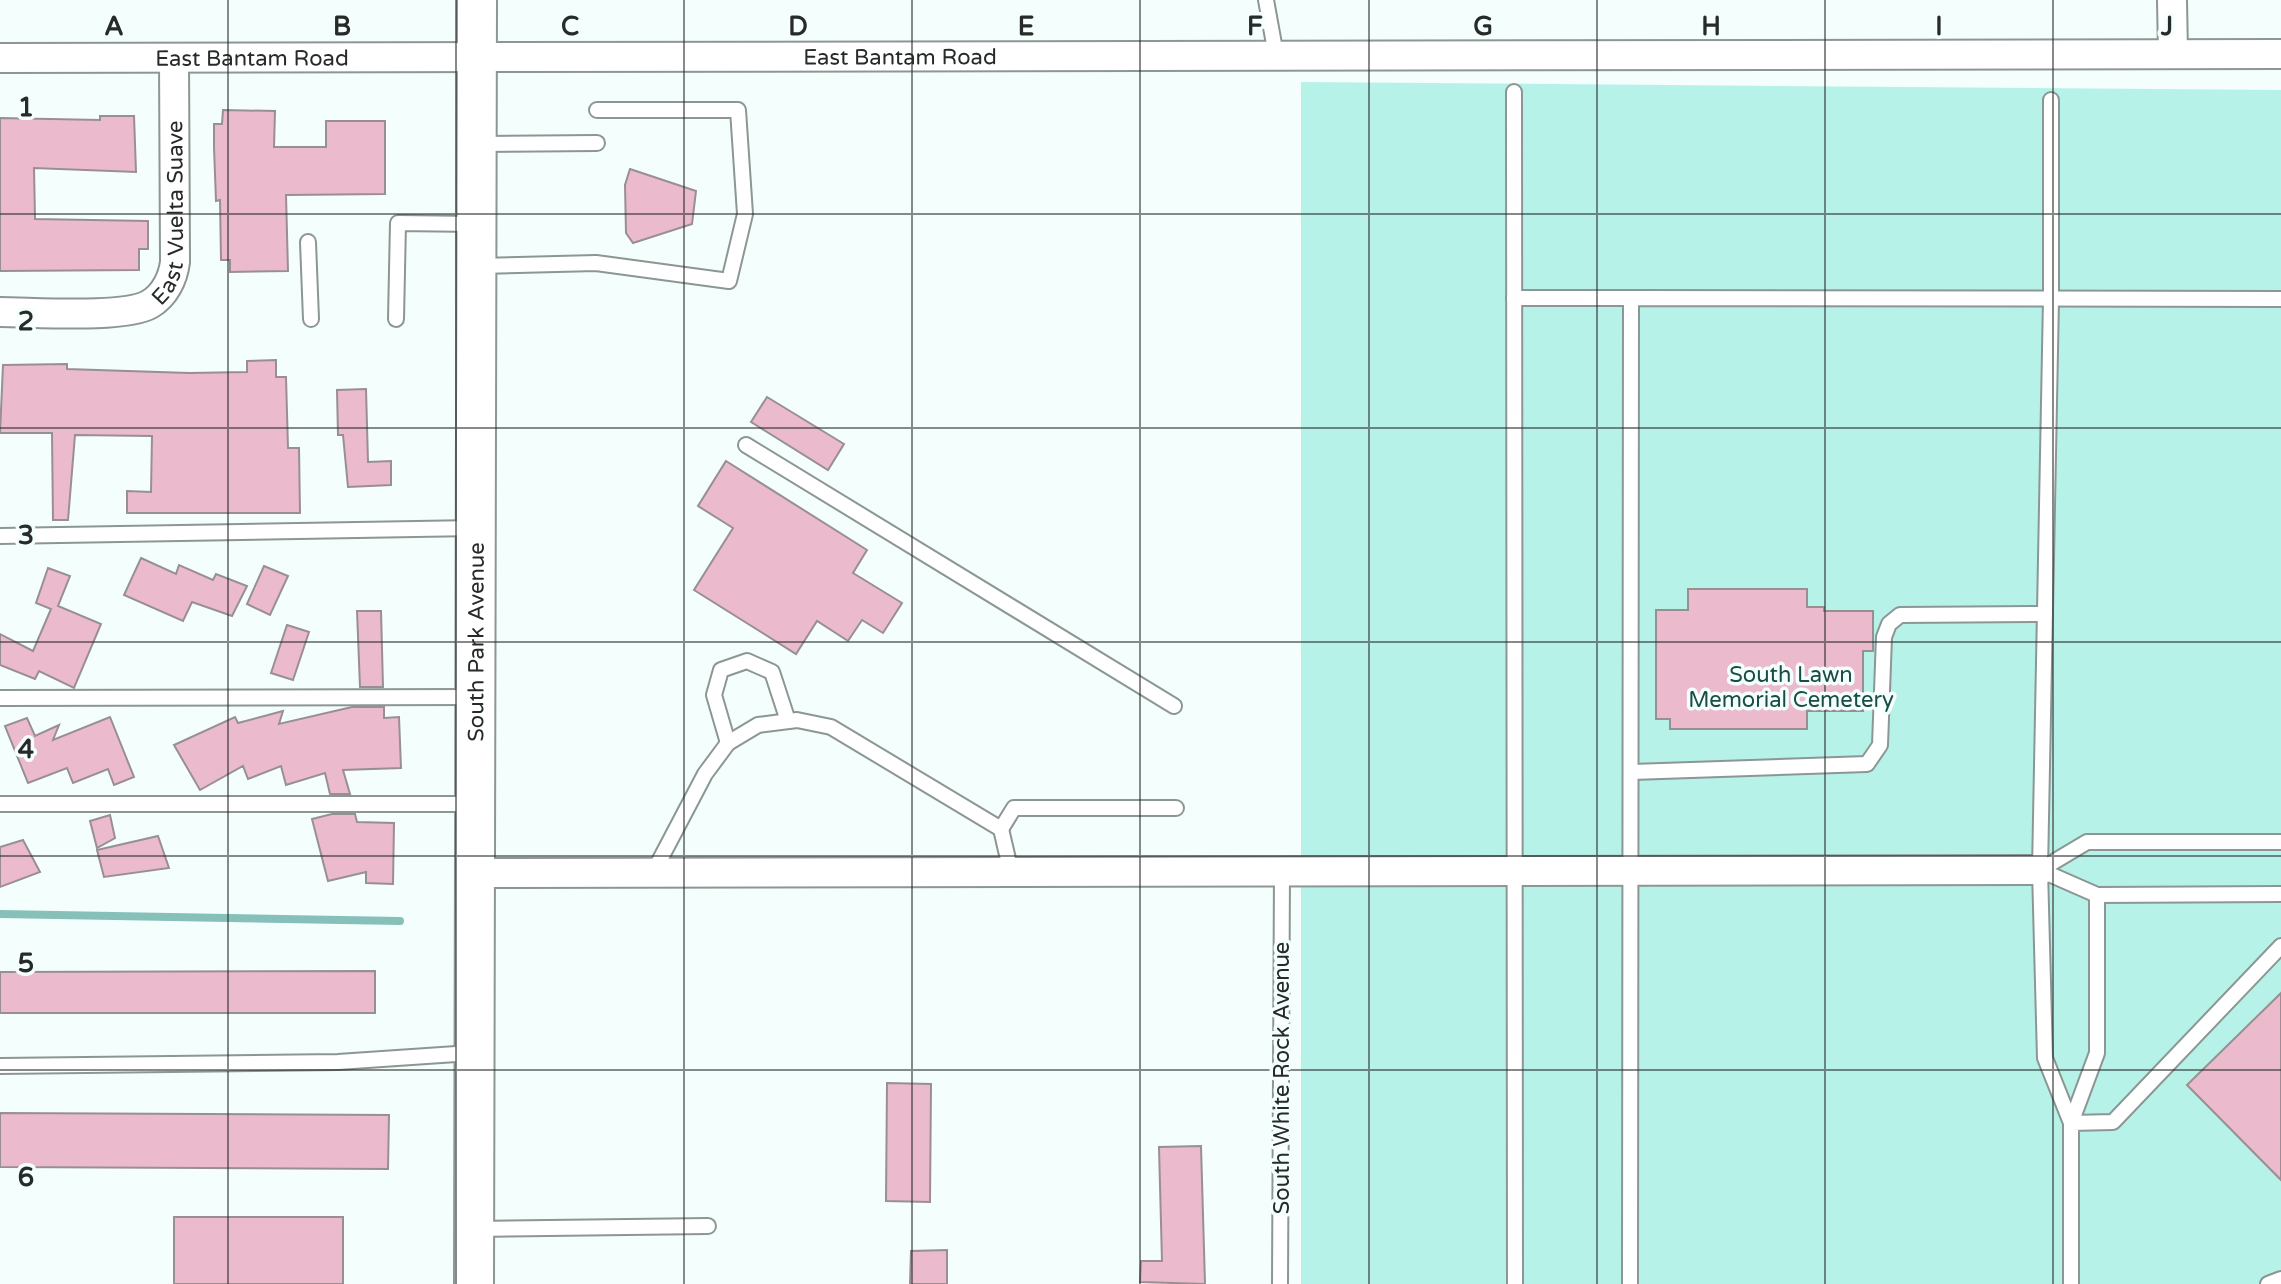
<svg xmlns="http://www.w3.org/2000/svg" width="2281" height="1284" viewBox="0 0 2281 1284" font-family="'Varela Round',sans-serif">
<rect width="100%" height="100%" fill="#f4fefd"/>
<path fill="#b7f2e9" d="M1301 82 2281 90V1284H1301Z"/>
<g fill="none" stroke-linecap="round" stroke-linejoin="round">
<path stroke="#86c0b8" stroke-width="8" d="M0 914 400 921"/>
</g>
<g fill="#ebbbcd" stroke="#988f92" stroke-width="2">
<path d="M223 110 275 111 274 147H326V121H385V194L286 195 288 271 230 272V260H221L220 200 216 201 214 147V124H222Z"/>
<path d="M100 116H134L136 172 34 168 35 219 148 221V249H139V270L0 271V118L100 120Z"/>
<path d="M630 169 696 191 692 224 633 243 626 233 625 185Z"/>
<path d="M276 360V377H286L288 448H299L300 513H127V491L151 492 152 436 75 435 68 520H53L52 433H0L3 365 67 364V369L189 373 247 372V361Z"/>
<path d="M366 389 368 462 391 461V485L348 487 343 435H338L337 390Z"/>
<path d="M767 397 844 444 828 470 751 422Z"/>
<path d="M726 461 867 550 853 573 902 603 883 633 862 620 848 641 817 621 796 654 694 590 733 528 698 506Z"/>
<path d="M141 558 176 574 179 565 213 580 216 574 247 586 232 616 192 602 183 621 124 595Z"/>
<path d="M264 566 288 576 270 615 247 604Z"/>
<path d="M48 568 70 576 58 606 101 624 74 688 39 671 35 679 0 665V634L33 651 51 609 36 603Z"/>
<path d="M1688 589H1807V607H1824V611H1873V651H1863V711H1807V729H1670V719H1656V610H1688Z"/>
<path d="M357 611H381L383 687H360Z"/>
<path d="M287 625 309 632 293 680 271 673Z"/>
<path d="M352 707H384V718L399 717 401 768 343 770 350 794H330L325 773 286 785 281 766 248 779 243 766 200 790 174 745 235 717 238 723 283 711 279 724Z"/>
<path d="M110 717 134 777 114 785 108 769 73 783 67 768 28 783 5 726 27 718 35 736 59 725 53 740Z"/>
<path d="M332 814H355L357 822 394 823 393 884 366 883V872L328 881 312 819Z"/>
<path d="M110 815 115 838 97 848 90 821Z"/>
<path d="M158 836 169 868 104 877 97 850Z"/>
<path d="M23 840 40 872 0 887V847Z"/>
<path d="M375 971V1013H0V972Z"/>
<path d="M2281 993V1180L2187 1085Z"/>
<path d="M887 1083 931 1084 930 1202 886 1201Z"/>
<path d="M0 1113 389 1115 388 1169 0 1167Z"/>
<path d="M1201 1146 1205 1284 1140 1282 1141 1261H1162L1159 1147Z"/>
<rect x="174" y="1217" width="169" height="67"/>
<path d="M947 1250V1284H910L911 1251Z"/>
</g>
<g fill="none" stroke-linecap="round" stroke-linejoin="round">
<g stroke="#8c9694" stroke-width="18">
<g id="lane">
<path d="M1266 0 1276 55"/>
<path d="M1514 92 1515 1284"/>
<path d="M2051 100V299L2040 870 2045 1058 2071 1123 2097 1053V895"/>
<path d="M478 144 597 143"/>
<path d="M308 242 311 319"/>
<path d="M477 266 596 263 729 281 745 214 738 110H597"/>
<path d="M1514 298H1631"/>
<path d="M396 319 398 223 476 224"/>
<path d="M746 445 1174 706"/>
<path d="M0 536 475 528"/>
<path d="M0 698 475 697"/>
<path d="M728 743 714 695 721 670 747 661 772 672 788 721"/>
<path d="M1632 772 1867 764 1880 745 1884 637 1889 624 1900 615 2045 614"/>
<path d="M0 804H474"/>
<path d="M1001 829 1014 808H1176"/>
<path d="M2040 870 2087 842H2281"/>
<path d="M2040 870 2097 895 2281 894"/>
<path d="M653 873 705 774 728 743 758 725 797 720 831 727 1001 829 1011 872"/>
<path d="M0 1066 338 1062 471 1053"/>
<path d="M475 1229 708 1226"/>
<path d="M1280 1284 1282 872"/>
<path d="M1630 1284 1631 298 2281 299"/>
<path d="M2071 1284V1123L2113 1122 2281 946"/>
<path d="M2268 1284 2281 1279"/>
</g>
</g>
<g stroke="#8c9694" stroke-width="32">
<g id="street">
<path d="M2172 0 2173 53"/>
<path id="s1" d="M0 58 2281 54"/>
<path id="s2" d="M0 312C34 312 124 319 150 304 165 295 173 278 175 262L174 59"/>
<path d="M474 873 2040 870"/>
</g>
</g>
<g stroke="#8c9694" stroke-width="42">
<g id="secondary">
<path id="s3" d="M474 1284 477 0"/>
</g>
</g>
<use href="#lane" stroke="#fff" stroke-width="14"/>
<use href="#street" stroke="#fff" stroke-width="28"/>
<use href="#secondary" stroke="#fff" stroke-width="38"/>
</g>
<path fill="none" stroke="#262a29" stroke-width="2" stroke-opacity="0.55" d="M228 0V1284M456 0V1284M684 0V1284M912 0V1284M1140 0V1284M1369 0V1284M1597 0V1284M1825 0V1284M2053 0V1284M0 214H2281M0 428H2281M0 642H2281M0 856H2281M0 1070H2281"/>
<g text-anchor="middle" stroke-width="7" stroke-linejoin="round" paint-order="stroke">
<g font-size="22" fill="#262a29" stroke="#f4fefd">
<text dy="8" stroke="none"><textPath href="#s1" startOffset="900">East Bantam Road</textPath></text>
<text dy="8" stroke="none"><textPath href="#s1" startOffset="252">East Bantam Road</textPath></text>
<text dy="8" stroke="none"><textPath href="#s2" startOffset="250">East Vuelta Suave</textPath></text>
<text dy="8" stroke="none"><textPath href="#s3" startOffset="642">South Park Avenue</textPath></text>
<text transform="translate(1281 1078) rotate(-90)" y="8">South White Rock Avenue</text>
</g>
<g font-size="22" fill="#1a4c47" stroke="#f4fefd">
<text x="1791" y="682">South Lawn<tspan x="1791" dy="25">Memorial Cemetery</tspan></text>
</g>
</g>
<g font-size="26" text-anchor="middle" font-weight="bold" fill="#262a29" stroke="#f4fefd" stroke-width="7" stroke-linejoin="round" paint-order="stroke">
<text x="114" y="35">A</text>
<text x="342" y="35">B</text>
<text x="570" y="35">C</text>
<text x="798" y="35">D</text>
<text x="1026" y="35">E</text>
<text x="1255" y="35">F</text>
<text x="1483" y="35">G</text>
<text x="1711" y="35">H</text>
<text x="1939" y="35">I</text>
<text x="2167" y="35">J</text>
<text x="26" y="116">1</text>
<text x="26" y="330">2</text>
<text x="26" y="544">3</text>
<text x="26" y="758">4</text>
<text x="26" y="972">5</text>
<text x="26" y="1186">6</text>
</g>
</svg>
